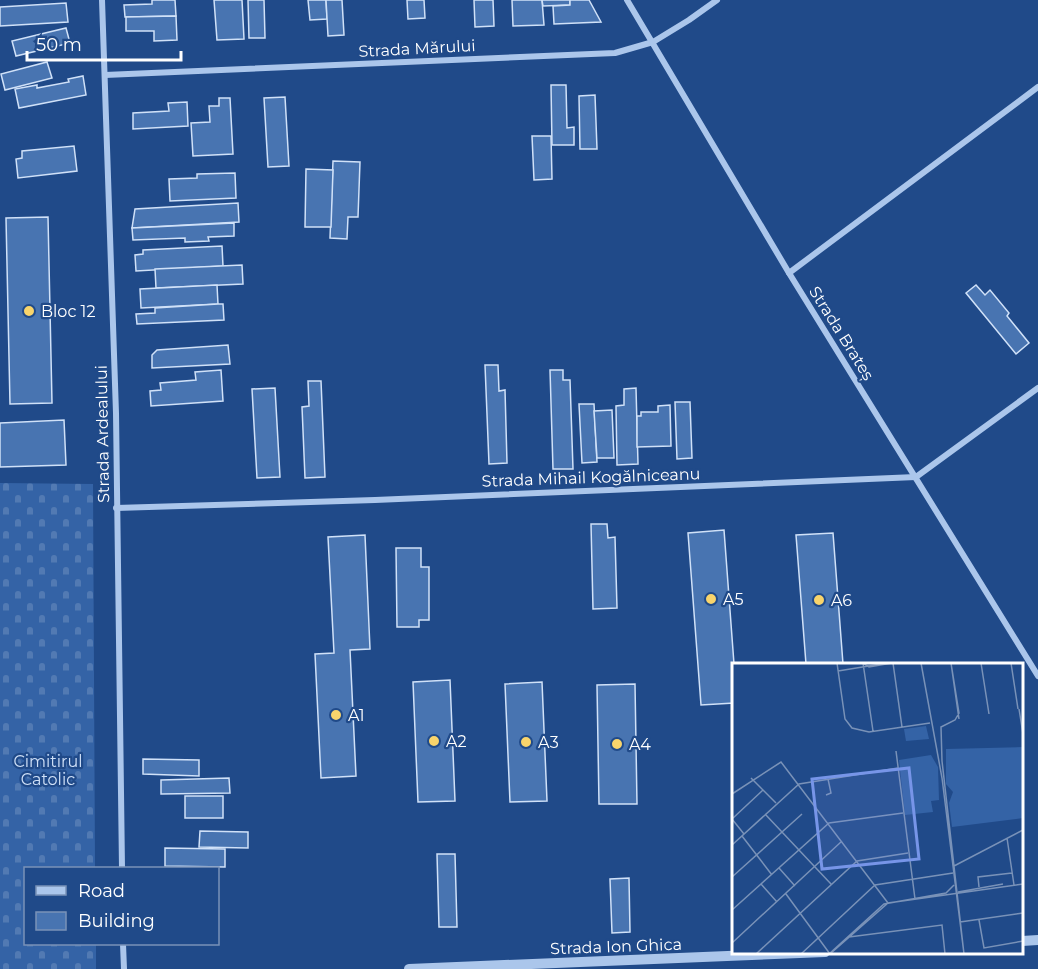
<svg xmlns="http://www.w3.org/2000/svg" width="1038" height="969" viewBox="0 0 1038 969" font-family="Montserrat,sans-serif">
<defs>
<pattern id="cemetery-stones" width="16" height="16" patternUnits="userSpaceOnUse" patternTransform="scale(1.5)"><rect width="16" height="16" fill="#3463a6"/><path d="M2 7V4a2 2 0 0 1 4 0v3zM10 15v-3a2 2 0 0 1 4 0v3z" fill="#527ab3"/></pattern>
</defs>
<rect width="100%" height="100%" fill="#204a89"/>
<path fill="url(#cemetery-stones)" d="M0 483 93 484 95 868H26V944H96V969H0Z"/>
<g fill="#4874b1" stroke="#d0e1f8" stroke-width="1.5">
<path d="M152 0H175L176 16 125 17 124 5 152 4Z"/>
<path d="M214 0H242L244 39 217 40Z"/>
<path d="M248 0H264L265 38H249Z"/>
<path d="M308 0H326L327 19 310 20Z"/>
<path d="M326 0H342L344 35 328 36Z"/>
<path d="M407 0H424L425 18 408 19Z"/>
<path d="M474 0H493L494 26 475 27Z"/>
<path d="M512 0H542L544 25 513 26Z"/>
<path d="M542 0H570V5L543 6Z"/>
<path d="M570 0H589L601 22 554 24 553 6 570 5Z"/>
<path d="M66 3 68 22 0 26V7Z"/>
<path d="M176 16 177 40 154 41V31H126V17Z"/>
<path d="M66 28 70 43 16 56 12 41Z"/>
<path d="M47 62 52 78 5 90 1 74Z"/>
<path d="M83 76 86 95 19 108 15 89 37 85V88L69 82 68 79Z"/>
<path d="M551 85H566L567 128 574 127V145H552Z"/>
<path d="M595 95 597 149H580L579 96Z"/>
<path d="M285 97 289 166 268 167 264 98Z"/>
<path d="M219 98H230L233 154 193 156 191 123 210 122 209 106H219Z"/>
<path d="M187 102 188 126 133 129V113L169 111 168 103Z"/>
<path d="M532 136H551L552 179 534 180Z"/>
<path d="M74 146 77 171 18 178 16 159 22 158V151Z"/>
<path d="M333 161 360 162 358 217H348L347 239 330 238Z"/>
<path d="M306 169 333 170 331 227H305Z"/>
<path d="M235 173 236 198 170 201 169 179 197 178V174Z"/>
<path d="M238 203 239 222 132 228 135 209Z"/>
<path d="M48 217 52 403 10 404 6 218Z"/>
<path d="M234 223V236L208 237 209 241 185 242V238L133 240 132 228Z"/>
<path d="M222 246 223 266 136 271 135 255 143 254V250Z"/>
<path d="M242 265 243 284 156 288 155 269Z"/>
<path d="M217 285 218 304 141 308 140 289Z"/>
<path d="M976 285 985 295 990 290 1009 313 1007 316 1029 343 1016 354 966 293Z"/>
<path d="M218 304H223L224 320 137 324 136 314 155 313V308Z"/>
<path d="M228 345 230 364 152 368V355L157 350Z"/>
<path d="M485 365H498L499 391 505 390 507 463 489 464Z"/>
<path d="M221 370 223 401 151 406 150 391 161 390 160 383 196 380 195 372Z"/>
<path d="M550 370H563V380H570L573 469H553Z"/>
<path d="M308 381H321L325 477 305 478 302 407 309 406Z"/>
<path d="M275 388 280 477 257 478 252 389Z"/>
<path d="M636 388 638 464 617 465 616 406 624 405V389Z"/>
<path d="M675 402H690L692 458 677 459Z"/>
<path d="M579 404H594L597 462 582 463Z"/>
<path d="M670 405 671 446 637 447V416H641V412H658V406Z"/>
<path d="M612 410 614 458H597L594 411Z"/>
<path d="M64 420 66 465 0 467V423Z"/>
<path d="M591 524H607L608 538 615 537 617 608 593 609Z"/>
<path d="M724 530 734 664V703L701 705 688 533Z"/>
<path d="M833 533 843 664H806L796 535Z"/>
<path d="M365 535 370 649 350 650 356 776 321 778 315 654 334 653 328 537Z"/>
<path d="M396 548H421V567H429V620H419V627H397Z"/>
<path d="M450 680 455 801 418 802 413 682Z"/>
<path d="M542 682 547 801 510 802 505 684Z"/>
<path d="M635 684 637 804H599L597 685Z"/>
<path d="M143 759 199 760V776L143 774Z"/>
<path d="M229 778 230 793 161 794V780Z"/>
<rect x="185" y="796" width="38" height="22"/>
<path d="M200 831 248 832V848L199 847Z"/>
<path d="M165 848 225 849V867L165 866Z"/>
<path d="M437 854H455L457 927H439Z"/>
<path d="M629 878 630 932 612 933 610 879Z"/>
</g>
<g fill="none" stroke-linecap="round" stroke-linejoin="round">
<g stroke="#abc6eb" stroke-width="6">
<path d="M102 0 116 413 122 868"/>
<path d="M627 0 789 273 1038 676"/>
<path d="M105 75 615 53 653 42 689 20 717 0"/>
<path d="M789 273 1038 87"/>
<path d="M116 508 375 500 916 477 1038 388"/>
<path d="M123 944 124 969"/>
</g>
<g stroke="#abc6eb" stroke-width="10">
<path d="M1022 941 1038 940"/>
<path d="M409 969 825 952"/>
</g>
</g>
<g fill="#f8d46c" stroke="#204a89" stroke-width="2">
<circle cx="29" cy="311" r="6"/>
<circle cx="711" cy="599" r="6"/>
<circle cx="819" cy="600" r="6"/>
<circle cx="336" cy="715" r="6"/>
<circle cx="434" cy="741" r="6"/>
<circle cx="526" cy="742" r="6"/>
<circle cx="617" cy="744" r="6"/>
</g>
<g text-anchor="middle" stroke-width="4.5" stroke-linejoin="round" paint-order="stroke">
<g font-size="16" fill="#fff" stroke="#204a89">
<text transform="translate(417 48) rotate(-3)" y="6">Strada Mărului</text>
<text transform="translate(842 333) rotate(58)" y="6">Strada Brateș</text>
<text transform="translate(102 434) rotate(-91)" y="6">Strada Ardealului</text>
<text transform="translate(591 477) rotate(-2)" y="6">Strada Mihail Kogălniceanu</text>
<text transform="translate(616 946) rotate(-2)" y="6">Strada Ion Ghica</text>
</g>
<g font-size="16" fill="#fff" stroke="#204a89" text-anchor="start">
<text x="41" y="317">Bloc 12</text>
<text x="723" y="605">A5</text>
<text x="831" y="606">A6</text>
<text x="348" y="721">A1</text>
<text x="446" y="747">A2</text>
<text x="538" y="748">A3</text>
<text x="629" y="750">A4</text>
</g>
<g font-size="16" fill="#d0e1f8" stroke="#204a89">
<text x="48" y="767">Cimitirul<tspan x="48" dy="18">Catolic</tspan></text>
</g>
</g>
<g transform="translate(732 663)">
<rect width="291" height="291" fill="#204a89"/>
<path d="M194 63 197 76 174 78 172 66Z" fill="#3463a6"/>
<path d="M291 84V155L220 164 217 140 221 129 214 121V86ZM199 92 206 104 207 137 199 138 201 149 173 152 167 97Z" fill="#3463a6"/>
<path fill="none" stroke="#7992b8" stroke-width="1.5" d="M105 0 113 56 120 65 137 69 198 60M131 0 141 68M131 0 137 4 160 0M161 0 170 64M189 0 210 115 232 291M219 0 227 56M219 0 227 50 223 57 209 64 210 98 232 291M249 0 257 51M279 0 286 46M106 8 155 0M287 46 291 71M164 88 183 236M19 115 44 140M0 131 49 99 156 240M94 132 99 130 96 116M33 151 99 221M0 156 31 127M0 156 12 171M10 173 40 212M275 175 282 222M0 182 67 121 166 105M222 203 291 167M47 205 63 223M0 214 70 151M29 221 45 239M247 224 246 214 280 210M226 229 271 221M54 231 98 291M0 247 97 160 171 150M247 257 252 285 291 278M228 259 291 250M117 274 210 262 213 291M0 280 110 178M24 291 125 198 176 190M69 291 143 222 221 210M97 291 152 241 214 230 222 222M98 291 156 240 291 221"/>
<path fill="#7795e8" fill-opacity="0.15" stroke="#7795e8" stroke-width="3" d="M177 105 187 196 90 206 80 116Z"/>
<rect width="291" height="291" fill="none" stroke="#fff" stroke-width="3"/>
</g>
<rect x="24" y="867" width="195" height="78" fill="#204a89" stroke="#7992b8" stroke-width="1.5"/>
<rect x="36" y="886" width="30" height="9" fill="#abc6eb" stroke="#7992b8" stroke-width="1.5"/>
<text x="78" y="897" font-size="18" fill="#ffffff">Road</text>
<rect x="36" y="912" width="30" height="18" fill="#4874b1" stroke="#7992b8" stroke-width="1.5"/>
<text x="78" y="927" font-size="18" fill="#ffffff">Building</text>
<path d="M27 51v9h154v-9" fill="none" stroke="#ffffff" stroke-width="3"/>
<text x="36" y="51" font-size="18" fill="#ffffff" stroke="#204a89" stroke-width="4.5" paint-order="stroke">50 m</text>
</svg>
